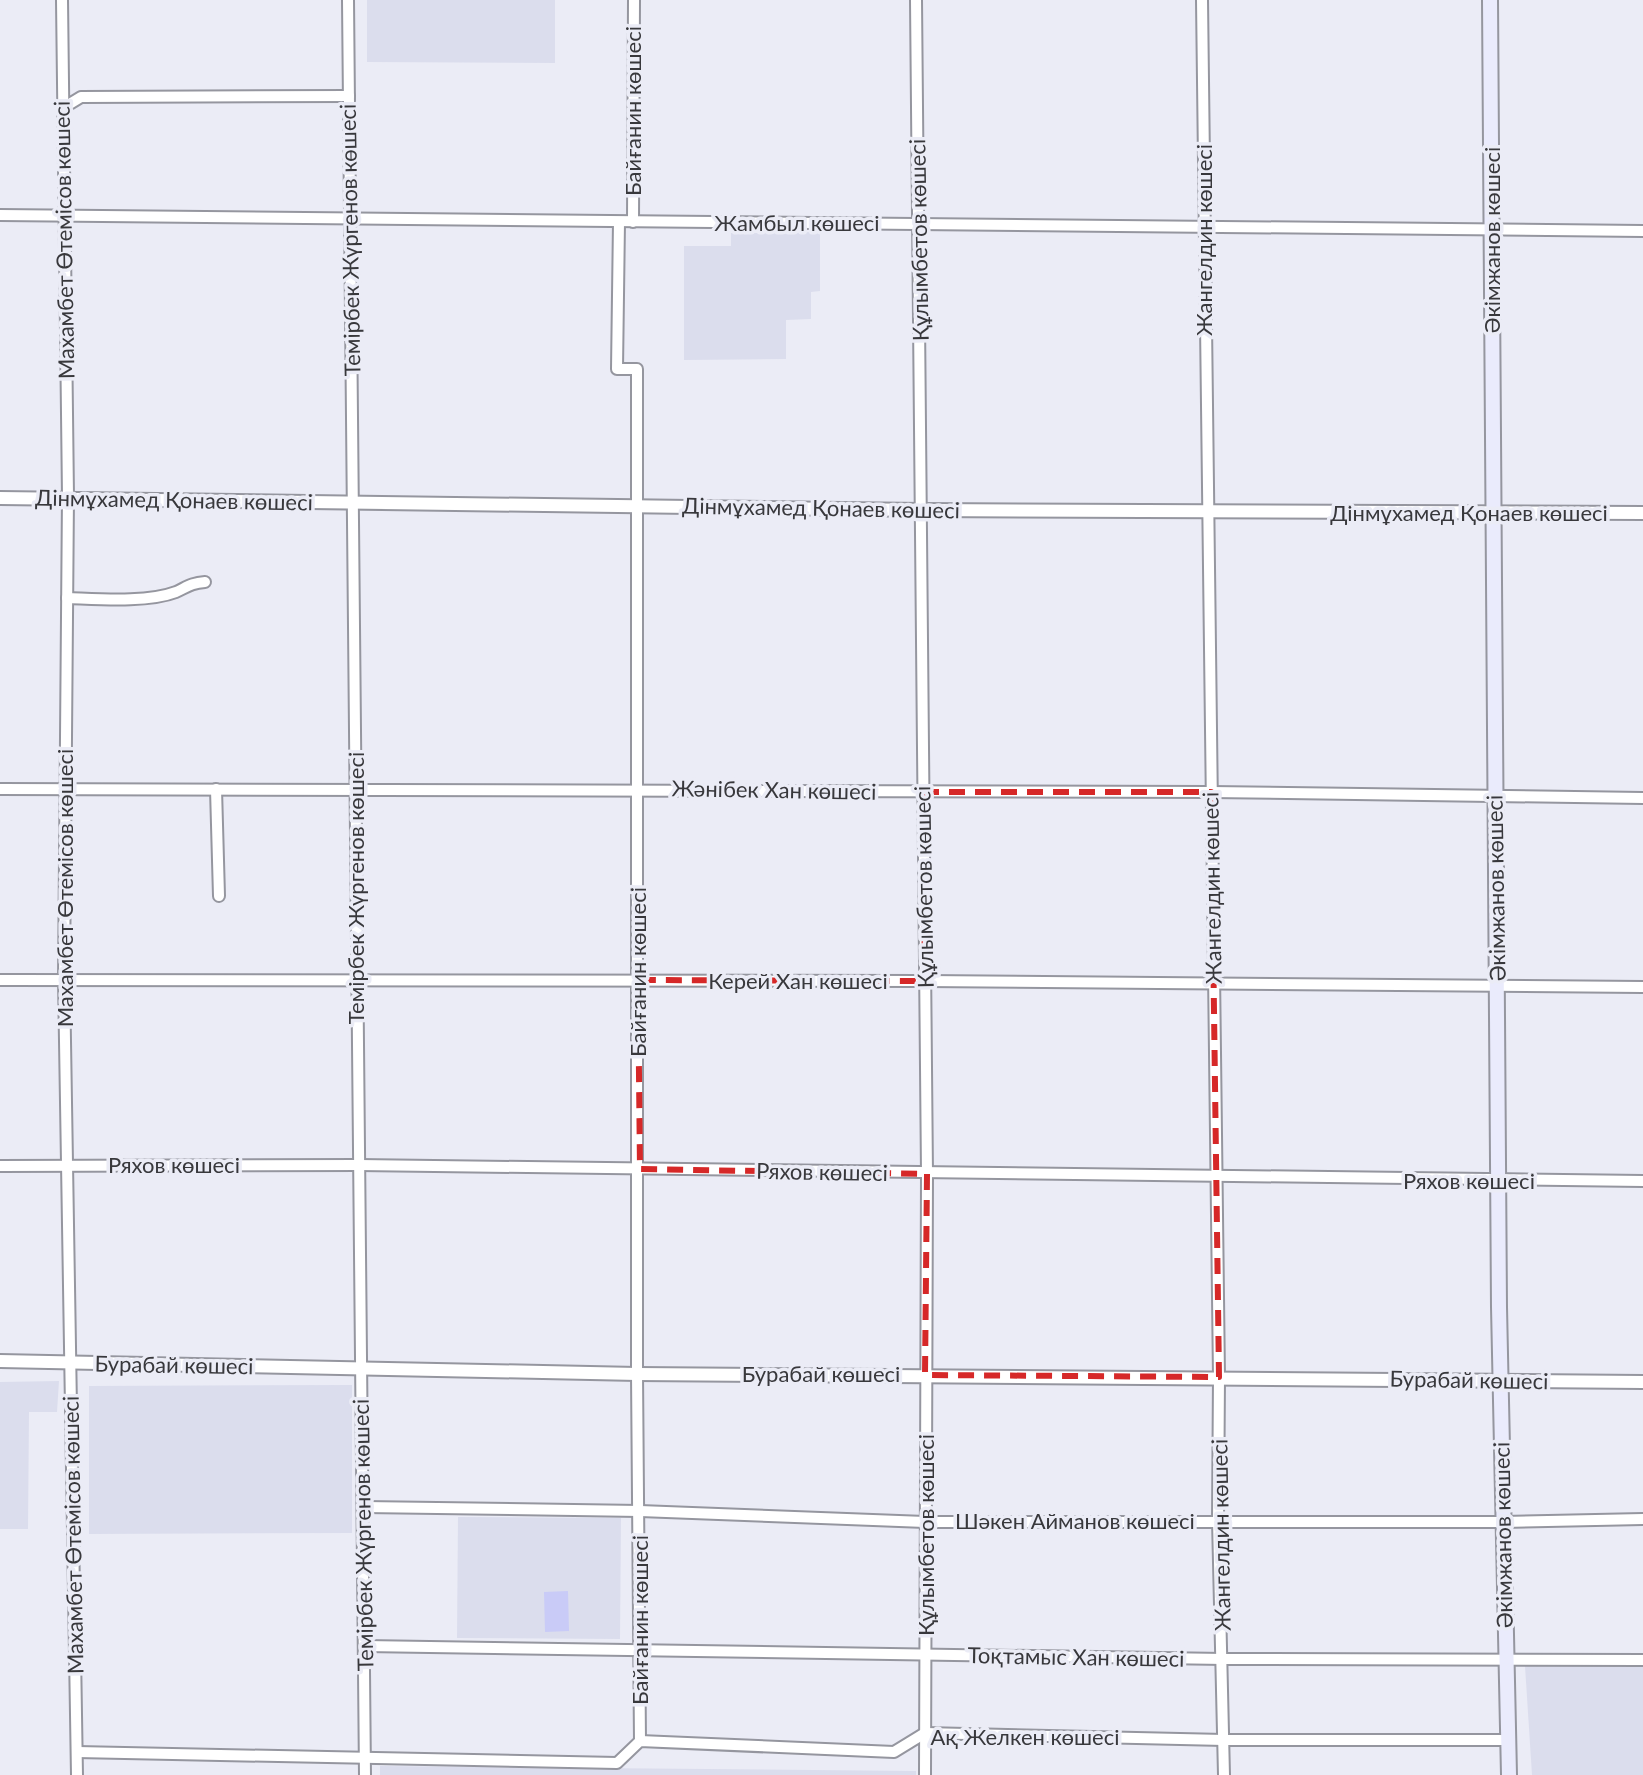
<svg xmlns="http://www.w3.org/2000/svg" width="1643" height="1775" viewBox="0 0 1643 1775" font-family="Lato,sans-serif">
<rect width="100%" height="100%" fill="#ebecf6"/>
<g fill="#dbdded">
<path d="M367 0H555V63L367 62Z"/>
<path d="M820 232V291L811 292V319L786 320V359L684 360V246H731V233Z"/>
<path d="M59 1381 57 1412H29L28 1529H0V1382Z"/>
<path d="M352 1385V1533L89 1534V1386Z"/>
<path d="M458 1517 621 1518 620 1639 457 1638Z"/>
<path d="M1525 1666H1643V1775H1532Z"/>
<path d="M380 1766 916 1771V1775H380Z"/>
</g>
<path fill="#c9cbf7" d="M568 1591 569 1631 545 1632 544 1592Z"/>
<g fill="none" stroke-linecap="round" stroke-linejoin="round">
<g stroke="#95969f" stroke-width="14">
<g id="minor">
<path d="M62 0 68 496 64 980 77 1775"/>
<path d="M348 0 365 1775"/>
<path d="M916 0 927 1174 925 1775"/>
<path d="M1202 0 1219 1377 1218 1520 1224 1775"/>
<path d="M63 108 81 97 349 96"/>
<path d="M0 215 1643 231"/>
<path d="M619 222 617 369H637V1374L640 1741"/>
<path d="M633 222 634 0"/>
<path d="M67 598C98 599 147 603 176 592 187 587 191 583 205 582"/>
<path d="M0 789 1211 792 1643 798"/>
<path d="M216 789 219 896"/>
<path d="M0 980 925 981 1643 987"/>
<path d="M0 1166 359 1165 1643 1181"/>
<path d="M364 1507 640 1511 925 1522H1503L1643 1519"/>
<path d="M365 1646 1224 1659 1643 1660"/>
<path d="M77 1752 617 1763 640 1741 894 1752 925 1733 1224 1740H1507"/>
</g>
</g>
<g stroke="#95969f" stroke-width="16">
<g id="tertiary">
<path d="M0 498 923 510 1643 513"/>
<path d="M0 1361 637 1374 1643 1382"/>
</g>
</g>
<g stroke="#95969f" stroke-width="18">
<path id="secondary" d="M1490 0 1499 1307 1509 1775"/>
</g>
<use href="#minor" stroke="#fff" stroke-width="10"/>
<use href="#tertiary" stroke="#fff" stroke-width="12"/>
<use href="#secondary" stroke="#eaebfc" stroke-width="14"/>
</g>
<path fill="none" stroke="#d62828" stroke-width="6" stroke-dasharray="16 10" stroke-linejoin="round" d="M923 792H1211L1219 1377 925 1375 927 1174 640 1169 638 980 925 981Z"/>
<g text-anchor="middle" stroke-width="7" stroke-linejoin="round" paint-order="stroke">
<g font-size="22" fill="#38383c" stroke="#ebecf6">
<text transform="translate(633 111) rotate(-90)" y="8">Байғанин көшесі</text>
<text x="797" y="231">Жамбыл көшесі</text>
<text transform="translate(64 240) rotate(-91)" y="8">Махамбет Өтемісов көшесі</text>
<text transform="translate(350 240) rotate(-91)" y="8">Темірбек Жүргенов көшесі</text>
<text transform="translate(919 240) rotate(-91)" y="8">Құлымбетов көшесі</text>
<text transform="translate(1204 240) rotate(-90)" y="8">Жангелдин көшесі</text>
<text transform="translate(1492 240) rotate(-90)" y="8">Әкімжанов көшесі</text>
<text transform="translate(174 500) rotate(1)" y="8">Дінмұхамед Қонаев көшесі</text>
<text transform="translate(821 508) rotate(1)" y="8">Дінмұхамед Қонаев көшесі</text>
<text x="1469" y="521">Дінмұхамед Қонаев көшесі</text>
<text transform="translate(774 790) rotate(1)" y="8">Жәнібек Хан көшесі</text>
<text transform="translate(924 887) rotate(-91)" y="8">Құлымбетов көшесі</text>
<text transform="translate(65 888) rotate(-90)" y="8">Махамбет Өтемісов көшесі</text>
<text transform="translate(356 888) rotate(-90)" y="8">Темірбек Жүргенов көшесі</text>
<text transform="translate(1212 888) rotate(-91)" y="8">Жангелдин көшесі</text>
<text transform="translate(1496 888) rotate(-91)" y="8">Әкімжанов көшесі</text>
<text transform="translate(638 972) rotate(-90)" y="8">Байғанин көшесі</text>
<text x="798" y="989">Керей Хан көшесі</text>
<text x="174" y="1173">Ряхов көшесі</text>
<text transform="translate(822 1172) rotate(1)" y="8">Ряхов көшесі</text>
<text x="1469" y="1189">Ряхов көшесі</text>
<text transform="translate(174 1365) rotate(1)" y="8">Бурабай көшесі</text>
<text x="821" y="1382">Бурабай көшесі</text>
<text transform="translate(1469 1380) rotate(1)" y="8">Бурабай көшесі</text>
<text x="1075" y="1529">Шәкен Айманов көшесі</text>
<text transform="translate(73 1535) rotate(-91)" y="8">Махамбет Өтемісов көшесі</text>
<text transform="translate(363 1535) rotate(-91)" y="8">Темірбек Жүргенов көшесі</text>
<text transform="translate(926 1535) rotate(-90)" y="8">Құлымбетов көшесі</text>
<text transform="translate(1221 1535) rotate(-91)" y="8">Жангелдин көшесі</text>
<text transform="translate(1503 1535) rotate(-91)" y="8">Әкімжанов көшесі</text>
<text transform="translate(640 1620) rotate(-90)" y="8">Байғанин көшесі</text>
<text transform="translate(1076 1657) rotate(1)" y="8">Тоқтамыс Хан көшесі</text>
<text x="1025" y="1745">Ақ Желкен көшесі</text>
</g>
</g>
</svg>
